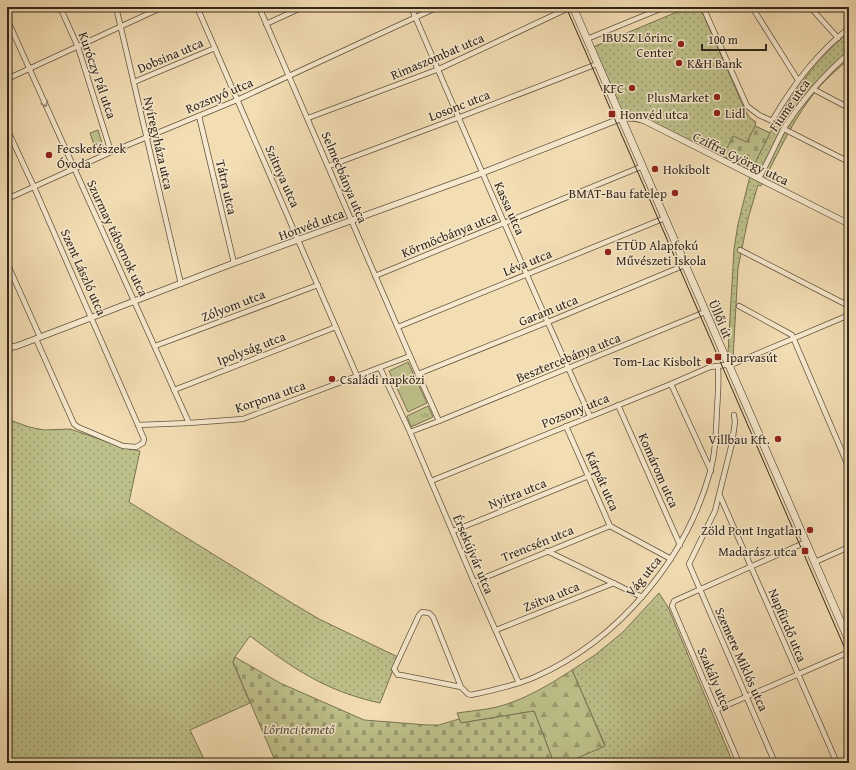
<svg xmlns="http://www.w3.org/2000/svg" width="856" height="770" viewBox="0 0 856 770" font-family="'Gentium Book Plus',serif">
<defs>
<pattern id="grass-dots" width="8" height="8" patternUnits="userSpaceOnUse"><rect width="8" height="8" fill="#bec08a"/><path d="M2 2h.1M6 6h.1" fill="none" stroke="#9b9c70" stroke-width="1.8" stroke-linecap="round"/></pattern>
<pattern id="forest-firs" width="22" height="20" patternUnits="userSpaceOnUse"><rect width="22" height="20" fill="#bec08a"/><path d="M5 1l3.5 6h-7zM16 11l3.5 6h-7z" fill="#9b9c70"/></pattern>
<pattern id="cemetery-stones" width="16" height="16" patternUnits="userSpaceOnUse"><rect width="16" height="16" fill="#bec08a"/><path d="M2 7V4a2 2 0 0 1 4 0v3zM10 15v-3a2 2 0 0 1 4 0v3z" fill="#9b9c70"/></pattern>
<pattern id="park-tufts" width="24" height="20" patternUnits="userSpaceOnUse"><rect width="24" height="20" fill="#bec08a"/><path d="M3 7l-1-3M5 7V3M7 7l1-3M15 17l-1-3M17 17v-4M19 17l1-3" fill="none" stroke="#9b9c70"/></pattern>
</defs>
<rect width="100%" height="100%" fill="#f3ddb3"/>
<filter id="stains"><feTurbulence type="fractalNoise" baseFrequency=".005" numOctaves="4"/><feColorMatrix values="0 0 0 0 .2 0 0 0 0 .09 0 0 0 0 .02 0 0 0 .5 -.17"/></filter>
<radialGradient id="worn" r=".72"><stop offset=".6" stop-color="#630" stop-opacity="0"/><stop offset="1" stop-color="#630" stop-opacity=".3"/></radialGradient>
<g fill="url(#grass-dots)" stroke="#787452">
<path d="M689 7H700L745 110 750 118 756 122 755 126 770 133C792 94 814 61 849 32V59C839 68 829 76 820 86 794 116 779 152 761 186L758 185 748 219 738 268 733 360 728 353 734 249 738 224 751 172 723 156 672 136 644 123 626 120 593 47Z"/>
<path d="M7 419 29 427 44 430 70 429 126 448 140 451 129 502 287 600 319 619 398 657 380 703C325 691 294 669 250 636L235 657 233 662 250 703 190 730 206 763H7Z"/>
<path d="M659 593 668 607 733 763H566L605 745 572 670 595 655 623 632Z"/>
</g>
<path fill="url(#forest-firs)" stroke="#787452" d="M572 670 605 746 566 763H554L534 711 461 723 457 713C470 711 484 710 497 707 524 700 549 685 572 670Z"/>
<g fill="url(#cemetery-stones)" stroke="#787452">
<path d="M755 126 770 133 751 171 723 156 733 136 747 142Z"/>
<path d="M235 657 280 683 364 720 427 725H439L459 719 461 723 534 711 554 763H276L233 662Z"/>
</g>
<path fill="url(#park-tufts)" stroke="#787452" d="M428 406 433 417 411 427 407 416Z"/>
<g fill="#bec08a" stroke="#787452">
<path d="M98 130 103 146 95 148 90 133Z"/>
<path d="M408 362 427 403 408 412 389 371Z"/>
</g>
<g fill="none" stroke-linecap="round" stroke-linejoin="round">
<g stroke="#625441" stroke-width="6">
<g id="minor">
<path d="M60 7 78 47 111 152"/>
<path d="M116 7 181 284"/>
<path d="M197 7 357 376"/>
<path d="M259 7 410 356"/>
<path d="M411 7C470 144 528 281 590 416"/>
<path d="M703 7 747 106 759 115 772 121C792 86 817 53 849 28"/>
<path d="M752 7 798 80"/>
<path d="M810 7 838 38"/>
<path d="M7 19 189 423"/>
<path d="M266 24 303 7"/>
<path d="M587 39 665 7"/>
<path d="M7 79 163 7"/>
<path d="M134 82 215 48"/>
<path d="M813 89 849 108"/>
<path d="M199 116 234 263"/>
<path d="M308 118 439 69 571 7"/>
<path d="M7 129 34 187 138 425 144 439 143 443 136 447 123 446 78 427 74 424 36 339"/>
<path d="M784 129 849 162"/>
<path d="M329 166 460 117 597 64"/>
<path d="M759 178C768 162 775 145 784 128 802 100 824 75 849 53"/>
<path d="M7 199 111 152 237 100 438 7"/>
<path d="M740 250 849 306"/>
<path d="M7 263 40 337"/>
<path d="M375 276 643 166"/>
<path d="M739 306 792 335 849 468"/>
<path d="M398 327 665 218"/>
<path d="M155 346 318 285"/>
<path d="M418 374 548 322 685 265"/>
<path d="M671 384 711 471"/>
<path d="M174 390 336 327"/>
<path d="M618 405 680 545"/>
<path d="M734 415 735 422 732 443 715 511 689 564 775 763"/>
<path d="M439 421 705 312"/>
<path d="M138 425 189 423 243 419 410 356 439 421 410 432 380 368"/>
<path d="M566 426 610 526 671 559"/>
<path d="M410 432 474 582 519 683"/>
<path d="M431 481 671 384 710 367 733 364 849 315"/>
<path d="M720 496 837 763"/>
<path d="M453 531 589 476"/>
<path d="M547 551 642 597"/>
<path d="M815 562 849 547"/>
<path d="M474 582 610 526"/>
<path d="M496 630 614 583"/>
<path d="M461 687 401 675H398L394 669 419 615 422 612 429 613 433 617 461 687 468 694 471 695C493 690 515 686 535 677 619 640 686 559 710 472 716 451 716 430 717 409 718 395 719 381 718 367"/>
<path d="M716 710 849 652"/>
<path d="M739 763 672 606 674 601 806 542"/>
</g>
</g>
<g stroke="#625441" stroke-width="7">
<path id="tertiary" d="M7 348 17 346 234 263 482 173 622 118H635L643 120 849 224"/>
</g>
<g stroke="#32271b" stroke-width="8">
<path id="secondary" d="M573 7 849 641"/>
</g>
<use href="#minor" stroke="#f7e9ce" stroke-width="4.5"/>
<use href="#tertiary" stroke="#f7e9ce" stroke-width="5.5"/>
<use href="#secondary" stroke="#f7e9ce" stroke-width="7"/>
<path stroke="#32271b" stroke-width="1" d="M566 7 849 658"/>
</g>
<defs><path id="oneway-chevron" d="M-2-3.5L2.5 0L-2 3.5" fill="none" stroke-width="1.6" stroke-linecap="round" stroke-linejoin="round"/></defs>
<use stroke="#948874" href="#oneway-chevron" transform="translate(45 104) rotate(66)"/>
<g fill="#8f2418" stroke="#f7e9ce" stroke-width="1.5">
<circle cx="681" cy="44" r="4"/>
<circle cx="679" cy="63" r="4"/>
<circle cx="632" cy="88" r="4"/>
<circle cx="717" cy="97" r="4"/>
<circle cx="717" cy="113" r="4"/>
<rect x="608" y="110" width="8" height="8" rx="2"/>
<circle cx="49" cy="155" r="4"/>
<circle cx="655" cy="169" r="4"/>
<circle cx="675" cy="193" r="4"/>
<circle cx="608" cy="252" r="4"/>
<rect x="714" y="353" width="8" height="8" rx="2"/>
<circle cx="709" cy="361" r="4"/>
<circle cx="332" cy="379" r="4"/>
<circle cx="778" cy="439" r="4"/>
<circle cx="810" cy="530" r="4"/>
<rect x="801" y="547" width="8" height="8" rx="2"/>
</g>
<g text-anchor="middle" stroke-width="3" stroke-linejoin="round" paint-order="stroke">
<g font-size="13" fill="#32271b" stroke="#f7e9ce" text-anchor="end">
<text x="673" y="42">IBUSZ Lőrinc<tspan x="673" dy="15">Center</tspan></text>
<text x="687" y="68" text-anchor="start">K&amp;H Bank</text>
<text x="624" y="93">KFC</text>
<text x="709" y="102">PlusMarket</text>
<text x="725" y="118" text-anchor="start">Lidl</text>
<text x="620" y="119" text-anchor="start">Honvéd utca</text>
<text x="57" y="153" text-anchor="start">Fecskefészek<tspan x="57" dy="15">Óvoda</tspan></text>
<text x="663" y="174" text-anchor="start">Hokibolt</text>
<text x="667" y="198">BMAT-Bau fatelep</text>
<text x="616" y="250" text-anchor="start">ETÜD Alapfokú<tspan x="616" dy="15">Művészeti Iskola</tspan></text>
<text x="726" y="362" text-anchor="start">Iparvasút</text>
<text x="701" y="366">Tom-Lac Kisbolt</text>
<text x="340" y="384" text-anchor="start">Családi napközi</text>
<text x="770" y="444">Villbau Kft.</text>
<text x="802" y="535">Zöld Pont Ingatlan</text>
<text x="797" y="556">Madarász utca</text>
</g>
<g font-size="13" fill="#32271b" stroke="#f7e9ce">
<text transform="translate(170 55) rotate(-23)" y="5">Dobsina utca</text>
<text transform="translate(437 56) rotate(-23)" y="5">Rimaszombat utca</text>
<text transform="translate(98 75) rotate(71)" y="5">Kuróczy Pál utca</text>
<text transform="translate(219 95) rotate(-23)" y="5">Rozsnyó utca</text>
<text transform="translate(459 105) rotate(-21)" y="5">Losonc utca</text>
<text transform="translate(789 105) rotate(-55)" y="5">Fiume utca</text>
<text transform="translate(159 143) rotate(77)" y="5">Nyíregyháza utca</text>
<text transform="translate(741 158) rotate(26)" y="5">Cziffra György utca</text>
<text transform="translate(283 176) rotate(66)" y="5">Szitnya utca</text>
<text transform="translate(345 177) rotate(67)" y="5">Selmecbánya utca</text>
<text transform="translate(227 187) rotate(77)" y="5">Tátra utca</text>
<text transform="translate(510 208) rotate(66)" y="5">Kassa utca</text>
<text transform="translate(311 224) rotate(-20)" y="5">Honvéd utca</text>
<text transform="translate(449 234) rotate(-22)" y="5">Körmöcbánya utca</text>
<text transform="translate(118 238) rotate(65)" y="5">Szurmay tábornok utca</text>
<text transform="translate(527 262) rotate(-22)" y="5">Léva utca</text>
<text transform="translate(84 272) rotate(66)" y="5">Szent László utca</text>
<text transform="translate(233 305) rotate(-21)" y="5">Zólyom utca</text>
<text transform="translate(548 310) rotate(-22)" y="5">Garam utca</text>
<text transform="translate(721 319) rotate(67)" y="5">Üllői út</text>
<text transform="translate(251 348) rotate(-21)" y="5">Ipolyság utca</text>
<text transform="translate(568 357) rotate(-22)" y="5">Besztercebánya utca</text>
<text transform="translate(270 396) rotate(-19)" y="5">Korpona utca</text>
<text transform="translate(575 410) rotate(-22)" y="5">Pozsony utca</text>
<text transform="translate(659 470) rotate(66)" y="5">Komárom utca</text>
<text transform="translate(603 481) rotate(66)" y="5">Kárpát utca</text>
<text transform="translate(517 493) rotate(-22)" y="5">Nyitra utca</text>
<text transform="translate(537 543) rotate(-22)" y="5">Trencsén utca</text>
<text transform="translate(474 554) rotate(67)" y="5">Érsekújvár utca</text>
<text transform="translate(643 576) rotate(-51)" y="5">Vág utca</text>
<text transform="translate(551 596) rotate(-22)" y="5">Zsitva utca</text>
<text transform="translate(788 625) rotate(67)" y="5">Napfürdő utca</text>
<text transform="translate(742 659) rotate(66)" y="5">Szemere Miklós utca</text>
<text transform="translate(715 679) rotate(67)" y="5">Szakály utca</text>
</g>
<g font-size="13" font-style="italic" fill="#554d37" stroke="#f7e9ce">
<text x="299" y="734">Lőrinci temető</text>
</g>
</g>
<rect width="856" height="770" fill="none" stroke="#f3ddb3" stroke-width="24"/>
<rect x="8" y="8" width="840" height="754" fill="none" stroke="#32271b" stroke-width="2"/>
<rect x="12" y="12" width="832" height="746" fill="none" stroke="#32271b"/>
<path d="M702 44v6h64v-6" fill="none" stroke="#32271b" stroke-width="2"/>
<text x="708" y="44" font-size="12" fill="#32271b" stroke="#f7e9ce" stroke-width="3" paint-order="stroke">100 m</text>
<rect width="100%" height="100%" filter="url(#stains)"/>
<rect width="100%" height="100%" fill="url(#worn)"/>
</svg>
